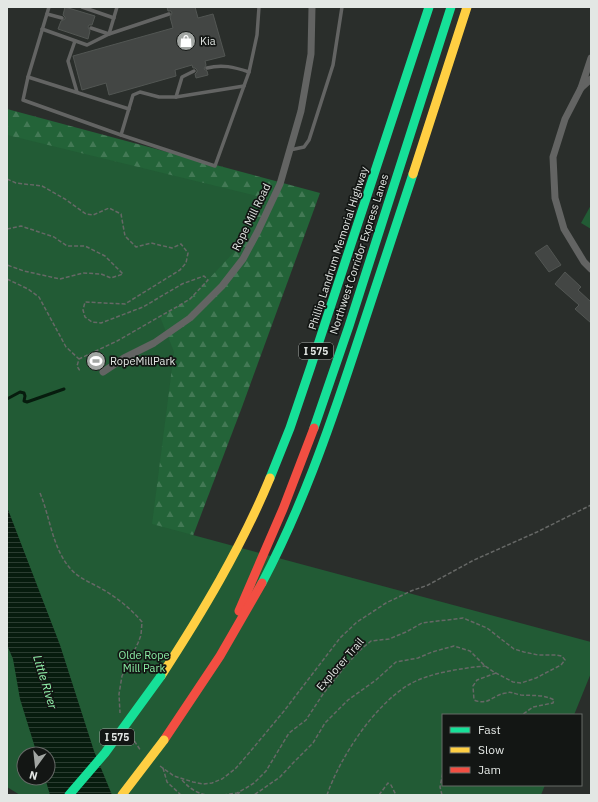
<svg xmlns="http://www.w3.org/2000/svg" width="598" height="802" viewBox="0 0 598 802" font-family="'IBM Plex Sans',sans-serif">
<defs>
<pattern id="forest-firs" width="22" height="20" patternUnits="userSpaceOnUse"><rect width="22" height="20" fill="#236338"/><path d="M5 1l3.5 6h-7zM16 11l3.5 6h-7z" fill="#437955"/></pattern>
<pattern id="water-rules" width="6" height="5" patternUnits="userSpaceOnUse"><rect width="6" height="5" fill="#071c0e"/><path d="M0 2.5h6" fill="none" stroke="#2b3d31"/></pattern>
</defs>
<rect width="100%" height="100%" fill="#2a2e2b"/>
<path fill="url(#forest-firs)" d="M7 109 320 193 242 407 169 599 7 501Z"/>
<g fill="#225b35" fill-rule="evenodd">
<path d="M7 135 257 196 247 227 233 253 190 299 160 317 174 352 152 524 591 642V673L574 715H443V785H545L541 795H20L7 787ZM24 754H48V778H24Z"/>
<path d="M591 205V229L581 223Z"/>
</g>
<path fill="url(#water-rules)" d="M7 507 60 645 94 751 112 795H50L45 778H48V754H37L20 699 13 659 7 645Z"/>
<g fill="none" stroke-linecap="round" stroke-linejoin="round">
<path stroke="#071c0e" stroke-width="3" d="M7 399 20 392 24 393 25 396 24 401 27 402 64 389"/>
</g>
<g fill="#434644" stroke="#525653">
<path d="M65 7 95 16 92 25H89L88 27 90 31 88 39 58 29 61 21 65 19V17L63 15Z"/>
<path d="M167 7H195L198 18 213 14 225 56 205 61 206 65 204 69 207 71 208 75 196 78 195 74 197 72V70L195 68H193L192 65 175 70 176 76 109 95 106 83 82 90 73 56 173 28 170 17 172 13 171 11H168Z"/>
<path d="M547 245 561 265 549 272 535 253Z"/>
<path d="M565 272 581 287 578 290 591 302V323L575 309 579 305 555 284Z"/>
</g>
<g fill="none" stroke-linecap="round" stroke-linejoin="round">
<g stroke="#666866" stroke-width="1.5" stroke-dasharray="4 2" stroke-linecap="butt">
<path d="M7 179 16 183 42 186 65 199 86 214 93 215 109 208 121 214 125 236 136 247 151 243 172 248 181 244 188 253 186 263 180 270 125 304 85 302 83 310 85 317 92 322 101 323 143 307 182 284 204 276 208 280 190 299 180 305 117 341 79 359 77 366 80 371"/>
<path d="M7 229 21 226 54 237 67 246H85L105 256 123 274 111 278 101 274 83 273 60 279 24 271 7 265"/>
<path d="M7 279 28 289 39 297 66 347 79 359"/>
<path d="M40 493C50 517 52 546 69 567 78 579 95 584 107 592 120 600 133 611 142 622L141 635 138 643 122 676 119 694 120 713"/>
<path d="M496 673 477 680 473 686 474 700C489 706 492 695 506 693 511 691 515 694 521 695 532 696 543 694 554 700L553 703 533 707 522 715"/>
<path d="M131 736 141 751"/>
<path d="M160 766 174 776 193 782 203 784 212 783 222 779 235 769 249 753 284 711 340 638 357 622 386 603 411 591 428 585 474 560 537 532 591 505"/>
<path d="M163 768 167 782 181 795"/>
<path d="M182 780C189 788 196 793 207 795"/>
<path d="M223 795 237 793 246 788 254 783 266 771 289 733 306 720 323 694 343 669 359 651 371 641 389 639 406 632 422 623 463 618 487 628 514 649 524 652 538 655H556L562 656 565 660 561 665 536 678 521 683 513 682 494 672 485 666 470 651 454 646 432 652 418 658 396 662 376 680 348 700 325 723 313 743 294 762 280 777 254 795"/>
<path d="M237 795 241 791"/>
<path d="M327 795C340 757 375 704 410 684 429 673 463 668 485 666"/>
<path d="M379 795 388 783 391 785 396 795"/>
<path d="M442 795 440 787 443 772"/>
</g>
<g stroke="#636463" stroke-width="3.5">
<path d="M49 7 28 77 23 100 121 135 215 166 249 72 257 35 259 7"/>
<path d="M82 7 114 18"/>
<path d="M47 14 62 18"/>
<path d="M91 28 109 34 169 14"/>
<path d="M42 29 87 45 109 34 117 7"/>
<path d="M75 41 68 61 77 92"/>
<path d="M207 68C222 64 234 67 249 72"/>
<path d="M28 77 129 109"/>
<path d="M176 97 182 77 194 71"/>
<path d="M121 135 133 95 140 92 159 97H176L244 86"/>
<path d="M290 150 304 147 309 140 333 65 342 7"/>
</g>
<g stroke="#636463" stroke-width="7">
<path d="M591 58 581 88 591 79"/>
<path d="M581 88 565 119 553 157 555 198 564 229 584 262 591 269"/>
<path d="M103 372 124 358 154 343 190 318 222 286 243 259 258 231 280 184 301 111 311 54 312 7"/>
</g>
<g stroke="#16e098" stroke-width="9">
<path d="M314 428 349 326 451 7"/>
<path d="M270 478 290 428 311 366 429 7"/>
<path d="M262 583C301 509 328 432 354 353 374 293 393 234 413 174"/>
</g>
<g stroke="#ffcf43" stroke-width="9">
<path d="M413 174 467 7"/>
<path d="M161 676C202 613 241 548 270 478"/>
</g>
<g stroke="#f24e42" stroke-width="9">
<path d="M239 611 283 509 314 428"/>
<path d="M164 740 220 656 262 583"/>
</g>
<path stroke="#16e098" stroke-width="9" d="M69 795 105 753 161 676"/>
<path stroke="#ffcf43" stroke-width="9" d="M122 795 164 740"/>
</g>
<defs>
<g id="shop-disc" transform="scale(1)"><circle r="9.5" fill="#a2a6a3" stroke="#131614"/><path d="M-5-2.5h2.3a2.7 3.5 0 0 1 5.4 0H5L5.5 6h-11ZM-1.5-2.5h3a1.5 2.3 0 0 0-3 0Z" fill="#fff"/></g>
<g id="stadium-disc" transform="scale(1)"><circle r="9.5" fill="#a2a6a3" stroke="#131614"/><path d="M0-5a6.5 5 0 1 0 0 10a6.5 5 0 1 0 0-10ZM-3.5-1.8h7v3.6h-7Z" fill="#fff"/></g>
</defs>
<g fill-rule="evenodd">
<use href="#shop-disc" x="186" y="41"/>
<use href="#stadium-disc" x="96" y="361"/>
</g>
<g text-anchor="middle" stroke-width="3.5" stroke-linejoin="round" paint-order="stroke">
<g fill="#131614" stroke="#a5a8a6" stroke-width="1">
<rect x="299" y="343" width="34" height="16" rx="3"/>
<rect x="100" y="729" width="34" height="16" rx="3"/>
</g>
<g font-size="10" font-weight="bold" fill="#e3e7e4">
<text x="316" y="355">I 575</text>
<text x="117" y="741">I 575</text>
</g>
<g font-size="11" fill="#e3e7e4" stroke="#131614" text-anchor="start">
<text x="200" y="45">Kia</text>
<text x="110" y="365">RopeMillPark</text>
</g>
<g font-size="11" fill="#e3e7e4" stroke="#131614">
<text transform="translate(251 217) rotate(-64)" y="4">Rope Mill Road</text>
<text transform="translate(338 248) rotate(-72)" y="4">Phillip Landrum Memorial Highway</text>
<text transform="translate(359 254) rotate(-72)" y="4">Northwest Corridor Express Lanes</text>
<text transform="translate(340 664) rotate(-49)" y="4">Explorer Trail</text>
</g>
<g font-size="11" fill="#8aeca4" stroke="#131614">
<text x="144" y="659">Olde Rope<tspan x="144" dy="13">Mill Park</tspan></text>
</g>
<g font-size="12" font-style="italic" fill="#94f5ad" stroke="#131614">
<text transform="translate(45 682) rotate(73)" y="4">Little River</text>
</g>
</g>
<rect width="598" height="802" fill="none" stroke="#e3e7e4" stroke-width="16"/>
<rect x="442" y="714" width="140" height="72" fill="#131614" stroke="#666a67"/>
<rect x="450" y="727" width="20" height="6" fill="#16e098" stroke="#666a67"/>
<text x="478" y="734" font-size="12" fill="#e3e7e4">Fast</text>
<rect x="450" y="747" width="20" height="6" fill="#ffcf43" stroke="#666a67"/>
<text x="478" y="754" font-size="12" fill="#e3e7e4">Slow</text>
<rect x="450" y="767" width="20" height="6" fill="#f24e42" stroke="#666a67"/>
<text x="478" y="774" font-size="12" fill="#e3e7e4">Jam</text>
<g transform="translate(36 766) rotate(195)"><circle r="19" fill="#131614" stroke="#666a67"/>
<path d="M0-3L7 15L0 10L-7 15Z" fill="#a2a6a3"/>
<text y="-6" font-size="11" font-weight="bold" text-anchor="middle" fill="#e3e7e4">N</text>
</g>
</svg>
